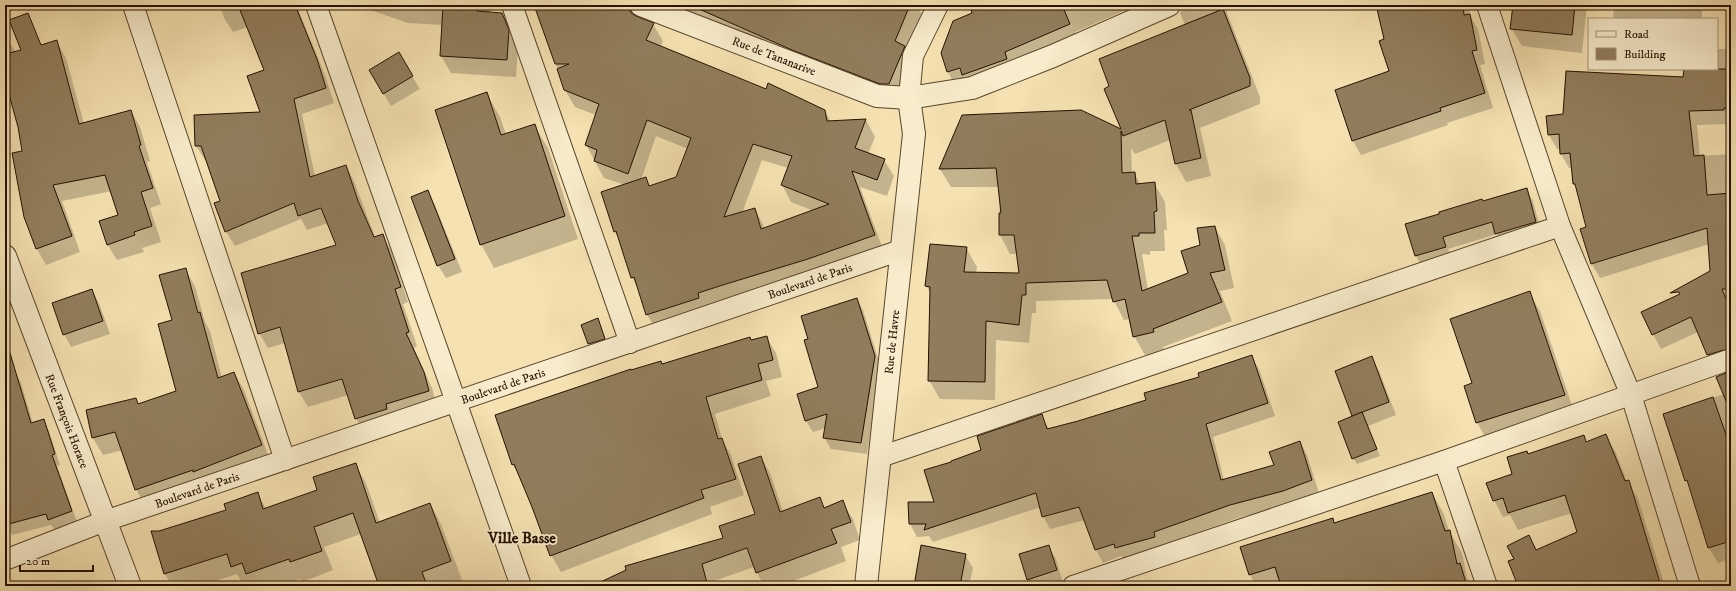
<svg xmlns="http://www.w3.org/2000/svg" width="1736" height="591" viewBox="0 0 1736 591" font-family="'IM FELL DW Pica',serif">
<rect width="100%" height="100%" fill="#f5e1b1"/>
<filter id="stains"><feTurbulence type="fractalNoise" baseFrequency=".005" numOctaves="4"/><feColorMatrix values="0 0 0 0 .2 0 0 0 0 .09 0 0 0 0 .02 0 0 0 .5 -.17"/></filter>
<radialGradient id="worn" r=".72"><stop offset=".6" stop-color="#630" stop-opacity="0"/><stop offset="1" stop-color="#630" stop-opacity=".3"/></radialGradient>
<g fill="#0003" fill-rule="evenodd">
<path d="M220 5H304V7L298 9 325 75 334 103 302 114 315 177 346 166 354 181 375 237 382 235 391 250 408 302 403 304 417 346 414 348 432 388 437 406 364 433 356 418 348 395 308 407 299 392 285 343 268 348 259 333 338 246 328 223 307 230 301 219 235 246 226 232 215 204 221 202 207 160H205L196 146 262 113 265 70 248 27 233 32 224 18Z"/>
<path d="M360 5H492L490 13 502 14 512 31 518 48 516 77 451 73 441 56 443 25 408 23 362 7Z"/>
<path d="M535 5H601L653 24 663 41 660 47 766 90 824 110 831 122 866 120 875 137 868 154 884 160 894 176 887 196 860 187 884 252 656 331 647 314 639 290 632 277 621 242 615 232 602 193 625 185 604 178 586 145 596 115 575 107 565 90ZM656 136 688 149 677 178 650 186 646 179 641 180ZM762 160 788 168 782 185 791 202 814 211 765 229 755 209 742 213Z"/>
<path d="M674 5H916L924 18 900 104 684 22Z"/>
<path d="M971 5H1138L1075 32 1080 43 958 90 948 72 974 14Z"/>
<path d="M1179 5H1224L1260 97V104L1200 128 1211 176 1186 182 1176 164 1170 140 1135 154 1131 148 1132 173H1134L1141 185 1154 183 1165 202 1167 230H1164L1165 251H1150V255L1142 254 1148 290 1189 274 1201 246 1215 227 1225 245 1234 288 1220 291 1232 321 1163 347 1164 351 1145 355 1134 336 1130 319 1124 320 1113 299 1036 301V313H1032L1029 343 996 340 995 400 940 399 929 380 931 294 926 286 966 248 977 267 976 273 1020 274 1017 254H1010L1000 235 999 187H951L940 169 963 116 1122 131 1111 87 1185 25 1180 13 1182 9Z"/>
<path d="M1393 5H1469L1470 16 1478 29 1485 64 1480 65 1493 108 1447 123 1448 125 1361 155 1353 141 1391 72 1385 39Z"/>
<path d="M1514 5H1587L1582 53 1522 46 1511 28Z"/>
<path d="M1614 5H1702V19H1613Z"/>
<path d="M5 27 8 36H6L16 53 57 42 66 58 84 124 131 111 140 127 150 161 147 162 161 204 150 208 161 242 142 248 144 252 117 260 107 244 119 215 112 191 62 201 80 252 46 265 37 249 25 217 23 152 19 127 5 76Z"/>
<path d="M1717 49H1726L1731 58V124L1697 125 1700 156 1731 154V364L1716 369 1708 355 1698 332 1661 349 1653 334 1681 295 1711 271 1709 244 1600 278 1592 264 1581 229 1588 228 1577 190 1574 184 1572 168H1569L1561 154V149H1557L1549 135 1564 115 1684 78 1685 69H1717Z"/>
<path d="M370 71 412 76 420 89 391 106Z"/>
<path d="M487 94 500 117 506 134 534 125 548 148 578 239 494 268 481 244Z"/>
<path d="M1526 189 1533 201 1542 234 1503 245 1497 234 1448 249 1452 259 1423 268 1416 256 1407 225Z"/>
<path d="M427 191 435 205 462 272 446 278 438 265Z"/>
<path d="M185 269 195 286 205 322 210 331 222 378 234 373 244 390 271 463 146 507 136 489 123 450 103 455 93 438 135 399 139 405 177 392 173 321Z"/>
<path d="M92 290 99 303 110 334 71 347 64 334Z"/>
<path d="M1529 293 1540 311 1575 414 1487 441 1477 422 1473 384Z"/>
<path d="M857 299 863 310 881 368 867 454 831 449 824 437 826 428 813 432 806 421 798 394 819 388Z"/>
<path d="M598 320 608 345 592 350 582 326Z"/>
<path d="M766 337 776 353 782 377 766 381 771 396 715 414 722 439 731 455 744 495 710 507 712 514 561 572 551 555 522 481 513 465 497 415 662 365Z"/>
<path d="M5 345 14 372H15L21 383 33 424 43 420 49 431 60 465 57 466 77 522 55 530 51 525 12 535 10 532 5 535Z"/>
<path d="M1251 356 1259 369 1275 416 1213 437 1224 480 1275 466 1300 442 1307 455 1319 493 1291 503 1238 518 1161 545 1162 550 1124 560 1121 556 1103 563 1096 550 1085 520 1050 529 1043 516 1041 507 933 542 929 536 917 537 910 524 935 502 952 463 982 450 1041 415 1049 429 1078 422 1147 401Z"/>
<path d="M1372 358 1379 371 1396 415 1368 426 1380 456 1357 464 1353 458V415Z"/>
<path d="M1731 384V559L1718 563 1709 548 1691 488 1686 480 1664 414 1724 394Z"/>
<path d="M1583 436 1587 443 1606 436 1616 453 1627 482 1638 498 1665 586H1519L1536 550 1578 533 1572 513 1518 530 1510 515 1503 517 1494 500 1528 455Z"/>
<path d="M761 457 771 475 783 512 819 499 825 508 842 502 853 519 860 540 841 547 846 561 780 586H764L754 567 711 582 712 586H595L724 538 757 514Z"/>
<path d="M355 464 366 483 380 523 430 504 441 524 462 580 447 586H380L361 534 324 547 333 570 302 582 300 579 279 586H254L252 583 244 586 237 574 200 586H172L165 574 159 532 227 511 257 493 266 509 319 491Z"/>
<path d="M1432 493 1444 514 1449 531 1462 553 1467 578 1472 586H1387Z"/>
<path d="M1332 519 1367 586H1256L1250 574Z"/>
<path d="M1048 546 1056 559 1063 583 1055 586H1032L1028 579Z"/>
<path d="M965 555 973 568 969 586H915Z"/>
<path d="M1731 580V586H1716Z"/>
</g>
<g fill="#917d5c" stroke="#241100" fill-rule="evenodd">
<path d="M238 5H295L317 59 326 88 294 99 310 177 346 165 358 201 374 237 383 234 401 287 395 289 409 332 406 333 424 372 429 391 386 404 387 409 355 419 342 379 298 392 280 327 258 334 241 273 336 245 321 208 298 216 294 203 225 232 214 203 220 201 201 146H195L194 115 260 112 247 76 264 70Z"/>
<path d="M443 5H478L477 11 502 13 509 30 507 60 440 56Z"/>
<path d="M534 5H629L631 13 636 16 654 23 646 40 766 89 768 83 825 110 827 121 866 119 855 148 885 159 877 180 852 171 875 235 808 259 726 284 698 293 699 298 646 315 634 277 631 278 616 231 614 232 601 192 646 177 649 186 676 177 691 138 647 120 628 174 594 161 597 150 585 145 599 104 564 90 557 69 569 64H555ZM753 144 792 156 781 185 829 204 761 229 755 208 724 217Z"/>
<path d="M690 5H910L895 41 905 46 889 84H880L792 50Z"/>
<path d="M970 5H1062L1070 24 1005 52 1007 59 962 75 960 68 947 72 941 53 953 21 972 13Z"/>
<path d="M1396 5H1463L1464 15 1470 14 1477 50 1472 51 1485 93 1440 108 1441 111 1352 141 1335 90 1389 71 1379 41 1384 39 1377 9Z"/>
<path d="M1513 5H1575L1572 35 1510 29Z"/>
<path d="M1223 9 1250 78V86L1189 110H1191L1201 158 1175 164 1165 120 1123 136 1121 131 1122 173 1135 172 1136 184 1155 182 1157 211 1154 212 1155 233H1139V236H1132L1142 291 1188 273 1181 251 1200 245 1197 228 1215 226 1225 270 1210 273 1222 302 1153 329 1154 332 1133 337 1125 299 1113 302 1107 280 1026 283V295H1022L1019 325 986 321 985 382 928 381 930 287 925 286 930 244 967 247 964 272 1019 273 1014 235H999V213H1001L996 168 939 169 962 115 1081 110 1121 129 1104 89 1109 86 1099 59Z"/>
<path d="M28 13 41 45 57 40 79 124 131 110 141 145 139 146 153 188 141 192 152 226 134 232 135 235 107 245 99 221 118 215 105 175 53 185 72 236 36 249 24 217 12 153 22 151 18 127 5 80V54L21 50 9 20Z"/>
<path d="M399 52 413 76 383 94 369 70Z"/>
<path d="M1684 69H1727V108H1724V110L1689 111 1694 156 1704 155 1707 195 1731 193V289H1722L1731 312V348L1707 355 1691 317 1652 335 1641 312 1680 294 1679 292 1670 293 1710 271 1707 228 1591 264 1580 229 1586 227 1575 184H1573L1570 153 1560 154 1559 134 1548 135 1546 116 1563 114 1566 71 1683 77Z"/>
<path d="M487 92 501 135 535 124 565 216 480 245 435 110Z"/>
<path d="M1527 188 1536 222 1495 234 1492 222 1443 237 1446 247 1415 256 1405 224 1439 214V212L1482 199 1483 201Z"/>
<path d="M428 190 455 259 437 266 411 197Z"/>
<path d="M186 268 198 313 200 312 218 378 234 372 262 445 193 472V470L135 490 115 432 92 438 86 410 136 398 138 404 176 391 158 324 172 320 159 275Z"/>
<path d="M92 289 103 321 63 335 52 303Z"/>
<path d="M1530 291 1565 395 1476 423 1464 386 1472 383 1450 319Z"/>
<path d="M857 298 875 356 861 443 823 438 827 414 805 421 797 394 818 387 804 340 808 339 801 316Z"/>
<path d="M598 318 605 339 588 344 581 325Z"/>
<path d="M767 336 773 360 758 364 762 380 706 397 718 439 722 438 736 479 701 490 704 498 550 556 532 507 514 464 512 465 495 415 631 369V370L661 361 662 364 750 337 751 340Z"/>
<path d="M10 353 31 423 44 419 55 454 52 455 72 511 48 520 46 514 5 525V354Z"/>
<path d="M1252 355 1268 403 1206 424 1221 480 1274 465 1269 452 1300 441 1312 480 1283 491 1230 505 1154 532 1155 537 1115 548 1114 544 1095 550 1079 507 1042 517 1036 493 924 530 926 524H909L908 502H934L924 470 951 462V461L981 450 977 436 1042 414 1047 429 1078 421 1146 400 1144 393 1199 377 1198 373Z"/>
<path d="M1372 356 1389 402 1352 416 1335 371Z"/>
<path d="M1731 371V413L1716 377Z"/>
<path d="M1713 397 1731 449V541L1708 548 1687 480 1685 481 1663 414Z"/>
<path d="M1362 412 1377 449 1352 459 1338 422Z"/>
<path d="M1606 434 1625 481 1629 480 1661 586H1518L1508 561 1514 559 1507 546 1529 535 1536 550 1577 532 1565 495 1508 513 1503 498 1493 501 1486 483 1512 474 1507 457 1527 451 1528 454 1584 435 1586 442Z"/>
<path d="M761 456 780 512 820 497 824 508 843 500 851 522 831 529 837 543 756 573 747 548 702 564 707 583 696 586H592L626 570 625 566 723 538 719 526 755 514 738 464Z"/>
<path d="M356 463 376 523 430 503 451 561 422 572 427 586H379L353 513 314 527 322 551 290 562 289 559 246 574 242 563 231 567 227 554 164 574 151 531H159L226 510 224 504 258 492 263 509 317 490 313 477Z"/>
<path d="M1432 492 1445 531 1450 530 1457 564 1460 563 1467 586H1281L1275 567 1249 575 1240 547 1333 518 1334 523Z"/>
<path d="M921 545 966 554 960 586H914Z"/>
<path d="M1049 545 1057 570 1027 580 1019 554Z"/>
</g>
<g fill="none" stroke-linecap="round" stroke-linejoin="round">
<g stroke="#58452c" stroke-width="22">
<g id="minor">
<path d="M133 5 285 460"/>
<path d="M316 5 521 586"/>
<path d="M512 5 630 343"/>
<path d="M1487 5 1560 226 1631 395 1690 586"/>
<path d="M909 98 913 56 938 5"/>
<path d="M880 457 1560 226"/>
<path d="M1444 461 1487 586"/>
<path d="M5 560 105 521 901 250"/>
<path d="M1073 586 1444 461 1731 359"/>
</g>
</g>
<g stroke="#58452c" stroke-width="24">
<g id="tertiary">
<path d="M641 5 877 96 909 98 972 88 1053 56 1169 5"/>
<path d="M5 256 130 586"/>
<path d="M866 586 914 134 909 98"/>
</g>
</g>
<use href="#minor" stroke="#f8eccc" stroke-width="20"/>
<use href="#tertiary" stroke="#f8eccc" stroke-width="22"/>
</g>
<g text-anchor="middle" stroke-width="3.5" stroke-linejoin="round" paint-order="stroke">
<g font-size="12" fill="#241100" stroke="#f8eccc">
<text transform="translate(774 56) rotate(21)" y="4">Rue de Tananarive</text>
<text transform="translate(810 281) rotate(-19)" y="4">Boulevard de Paris</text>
<text transform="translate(892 342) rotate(-84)" y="4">Rue de Havre</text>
<text transform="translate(503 386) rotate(-19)" y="4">Boulevard de Paris</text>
<text transform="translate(67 421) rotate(69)" y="4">Rue François Horace</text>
<text transform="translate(197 490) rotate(-19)" y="4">Boulevard de Paris</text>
</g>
<g font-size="16" font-weight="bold" fill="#241100" stroke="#f8eccc">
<text x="522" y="543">Ville Basse</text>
</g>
</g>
<rect width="1736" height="591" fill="none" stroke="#f5e1b1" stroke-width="20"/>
<rect x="6" y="6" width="1724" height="579" fill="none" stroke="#241100" stroke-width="2"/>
<rect x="10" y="10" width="1716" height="571" fill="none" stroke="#241100"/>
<rect x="1588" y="18" width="130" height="52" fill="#f8eccc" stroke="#a3947a"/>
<rect x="1596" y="31" width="20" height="6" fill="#f8eccc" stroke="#a3947a"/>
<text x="1624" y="38" font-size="12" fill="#241100">Road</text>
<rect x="1596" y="48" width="20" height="12" fill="#917d5c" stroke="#a3947a"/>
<text x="1624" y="58" font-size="12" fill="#241100">Building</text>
<path d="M20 565v6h73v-6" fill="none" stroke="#241100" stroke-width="2"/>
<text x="26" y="565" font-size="12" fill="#241100" stroke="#f8eccc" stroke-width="3" paint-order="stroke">20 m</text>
<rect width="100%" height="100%" filter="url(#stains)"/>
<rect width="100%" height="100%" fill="url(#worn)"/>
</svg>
